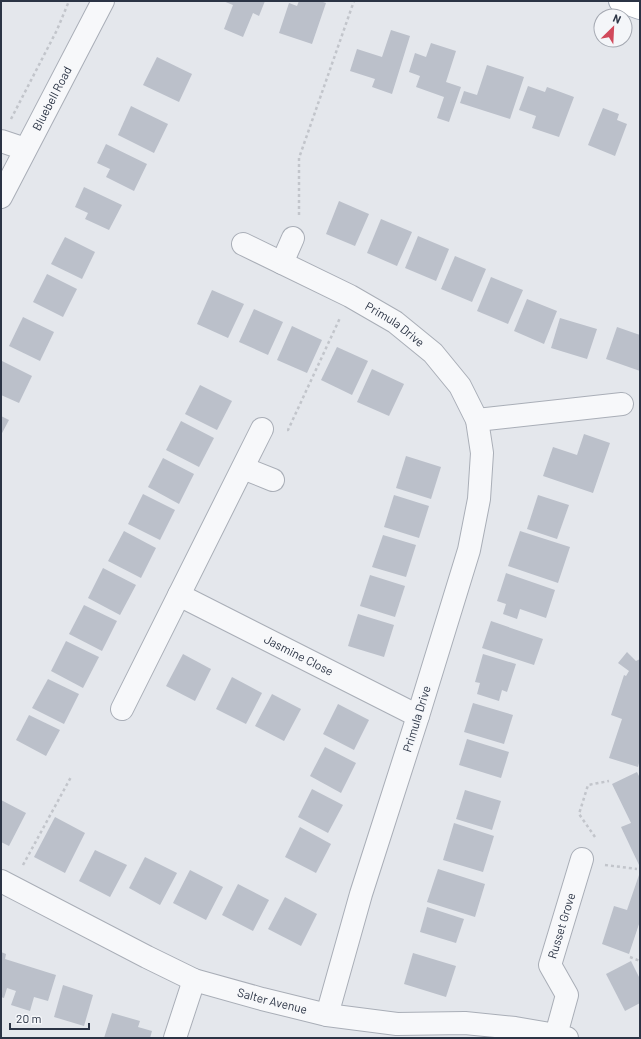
<svg xmlns="http://www.w3.org/2000/svg" width="641" height="1039" viewBox="0 0 641 1039" font-family="Barlow,sans-serif">
<rect width="100%" height="100%" fill="#e4e7ec"/>
<g fill="#bbc0ca">
<path d="M223 1H265L259 16 253 13 243 37 224 29 233 5Z"/>
<path d="M299 1H320L326 3 312 44 279 33 289 3 297 6Z"/>
<path d="M391 30 410 36 392 94 372 87 375 79 350 71 357 49 382 57Z"/>
<path d="M431 43 456 51 446 82 461 87 449 122 437 118 444 97 416 87 420 76 409 72 415 53 426 57Z"/>
<path d="M157 57 192 74 179 102 143 85Z"/>
<path d="M487 65 524 77 510 119 460 103 464 91 477 95Z"/>
<path d="M528 86 545 92 547 87 574 97 559 137 532 128 536 116 519 110Z"/>
<path d="M131 106 168 124 154 153 118 135Z"/>
<path d="M603 108 619 114 617 120 627 124 615 156 588 145Z"/>
<path d="M106 144 147 164 134 191 106 177 110 169 97 163Z"/>
<path d="M84 187 122 205 109 230 85 219 88 213 75 207Z"/>
<path d="M339 201 369 214 355 246 326 234Z"/>
<path d="M381 219 412 232 397 266 367 253Z"/>
<path d="M418 236 449 249 436 281 405 268Z"/>
<path d="M65 237 95 252 82 279 51 264Z"/>
<path d="M455 256 486 269 472 302 441 289Z"/>
<path d="M47 274 77 289 63 317 33 302Z"/>
<path d="M491 277 523 290 508 324 477 311Z"/>
<path d="M212 290 244 304 228 338 197 324Z"/>
<path d="M527 299 557 311 544 344 514 331Z"/>
<path d="M254 309 283 322 268 355 239 342Z"/>
<path d="M23 317 54 332 40 361 9 346Z"/>
<path d="M560 318 597 329 587 359 551 348Z"/>
<path d="M292 326 322 340 307 373 277 360Z"/>
<path d="M617 327 640 335V371L606 359Z"/>
<path d="M337 347 368 361 352 395 321 380Z"/>
<path d="M2 361 32 376 19 403 1 395Z"/>
<path d="M372 369 404 384 389 416 357 402Z"/>
<path d="M200 385 232 401 217 430 185 414Z"/>
<path d="M1 416 9 420 1 435Z"/>
<path d="M181 421 214 438 199 467 166 450Z"/>
<path d="M584 434 610 443 593 493 543 476 553 447 577 455Z"/>
<path d="M406 456 441 467 431 499 396 488Z"/>
<path d="M163 458 194 474 179 504 148 487Z"/>
<path d="M143 494 175 510 160 540 128 524Z"/>
<path d="M394 495 429 506 419 538 384 527Z"/>
<path d="M538 495 569 505 557 539 527 529Z"/>
<path d="M124 531 156 548 141 578 108 561Z"/>
<path d="M520 531 570 547 558 583 508 566Z"/>
<path d="M383 535 416 545 406 577 372 567Z"/>
<path d="M103 568 136 585 120 615 88 598Z"/>
<path d="M506 573 555 590 546 618 520 609 517 619 503 614 506 604 497 601Z"/>
<path d="M370 575 405 586 395 617 360 606Z"/>
<path d="M84 605 117 621 102 651 69 634Z"/>
<path d="M358 614 394 625 384 657 348 646Z"/>
<path d="M491 621 543 639 534 665 482 648Z"/>
<path d="M66 641 99 657 83 688 51 671Z"/>
<path d="M627 652 636 661 640 659V719L639 724H640V759L638 767 609 758 622 719 611 715 624 675 626 676 629 671 618 663Z"/>
<path d="M183 654 211 669 195 701 166 686Z"/>
<path d="M483 654 516 664 507 692 502 690 499 701 477 694 480 683 475 682Z"/>
<path d="M232 677 262 693 246 724 216 709Z"/>
<path d="M48 679 79 694 64 724 32 708Z"/>
<path d="M272 694 301 709 284 741 255 726Z"/>
<path d="M473 703 513 715 504 744 464 732Z"/>
<path d="M338 704 369 720 354 750 323 734Z"/>
<path d="M29 715 60 730 46 756 16 740Z"/>
<path d="M467 739 509 752 501 778 459 765Z"/>
<path d="M325 747 356 763 341 793 310 776Z"/>
<path d="M637 772 640 778V864L639 865 621 827 631 823 612 784Z"/>
<path d="M312 789 343 805 328 833 298 817Z"/>
<path d="M465 790 501 801 492 830 456 819Z"/>
<path d="M1 800 26 813 9 846 1 842Z"/>
<path d="M55 817 85 833 65 873 34 857Z"/>
<path d="M454 823 494 836 483 872 443 860Z"/>
<path d="M300 827 331 844 316 873 285 857Z"/>
<path d="M95 850 127 865 110 897 79 881Z"/>
<path d="M145 857 177 873 160 905 129 888Z"/>
<path d="M438 869 485 884 475 917 427 902Z"/>
<path d="M190 870 223 887 206 920 173 903Z"/>
<path d="M640 872V921L629 954 602 944 614 906 627 910Z"/>
<path d="M238 884 269 900 253 931 222 915Z"/>
<path d="M285 897 317 914 301 946 268 929Z"/>
<path d="M427 907 464 919 456 943 420 932Z"/>
<path d="M1 952 6 954 5 959 56 975 48 1001 34 997 30 1011 11 1005 16 991 7 988 4 998 1 997Z"/>
<path d="M413 953 456 966 446 997 404 984Z"/>
<path d="M631 961 640 979V1003L625 1011 606 974Z"/>
<path d="M63 985 93 995 84 1026 54 1017Z"/>
<path d="M112 1013 140 1021 138 1027 152 1031 150 1038H104Z"/>
</g>
<g fill="none" stroke-linecap="round" stroke-linejoin="round">
<g stroke="#a9aeb7" stroke-width="24">
<g id="minor">
<path d="M1 141 25 149"/>
<path id="s1" d="M1 197 103 1"/>
<path id="s2" d="M243 244 350 296 395 322 433 353 460 386 477 420 482 453 479 499 469 550 418 716 361 894 327 1015"/>
<path d="M282 263 293 238"/>
<path d="M477 420 622 404"/>
<path d="M243 468 273 480"/>
<path id="s3" d="M179 595 418 716"/>
<path d="M122 709 262 429"/>
<path id="s4" d="M1 881 147 957 194 980 262 999 327 1015 397 1024 465 1023 515 1028 556 1035 567 1038"/>
<path id="s5" d="M556 1035 567 995 550 965 582 859"/>
<path d="M175 1038 194 980"/>
</g>
</g>
<g stroke="#a3abb8" stroke-width="24">
<path id="major" d="M620 1 640 8"/>
</g>
<g stroke="#c2c5cb" stroke-width="2.5" stroke-dasharray="3 3" stroke-linecap="butt">
<path d="M11 119 57 30 69 1"/>
<path d="M299 215V158L354 1"/>
<path d="M287 430H288L340 318"/>
<path d="M639 770H640"/>
<path d="M595 837 579 814 588 785 609 781"/>
<path d="M23 865 71 777"/>
<path d="M605 865 637 869"/>
<path d="M630 957 640 961"/>
</g>
<use href="#minor" stroke="#f7f8fa" stroke-width="22"/>
<use href="#major" stroke="#fff" stroke-width="22"/>
</g>
<g text-anchor="middle" stroke-width="3" stroke-linejoin="round" paint-order="stroke">
<g font-size="12" fill="#2b3445" stroke="#f4f6f9">
<text dy="4" stroke="none"><textPath href="#s1" startOffset="111">Bluebell Road</textPath></text>
<text dy="4" stroke="none"><textPath href="#s2" startOffset="172">Primula Drive</textPath></text>
<text dy="4" stroke="none"><textPath href="#s3" startOffset="134">Jasmine Close</textPath></text>
<text transform="translate(417 719) rotate(-73)" y="4">Primula Drive</text>
<text dy="4" stroke="none"><textPath href="#s5" startOffset="117">Russet Grove</textPath></text>
<text dy="4" stroke="none"><textPath href="#s4" startOffset="298">Salter Avenue</textPath></text>
</g>
</g>
<rect width="641" height="1039" fill="none" stroke="#2b3445" stroke-width="4"/>
<g transform="translate(613 28) rotate(24)"><circle r="19" fill="#f4f6f9" stroke="#a4a8b1"/>
<path d="M0-3L7 15L0 10L-7 15Z" fill="#d1495b"/>
<text y="-6" font-size="11" font-weight="bold" text-anchor="middle" fill="#2b3445">N</text>
</g>
<path d="M10 1023v6h79v-6" fill="none" stroke="#2b3445" stroke-width="2"/>
<text x="16" y="1023" font-size="12" fill="#2b3445" stroke="#f4f6f9" stroke-width="3" paint-order="stroke">20 m</text>
</svg>
